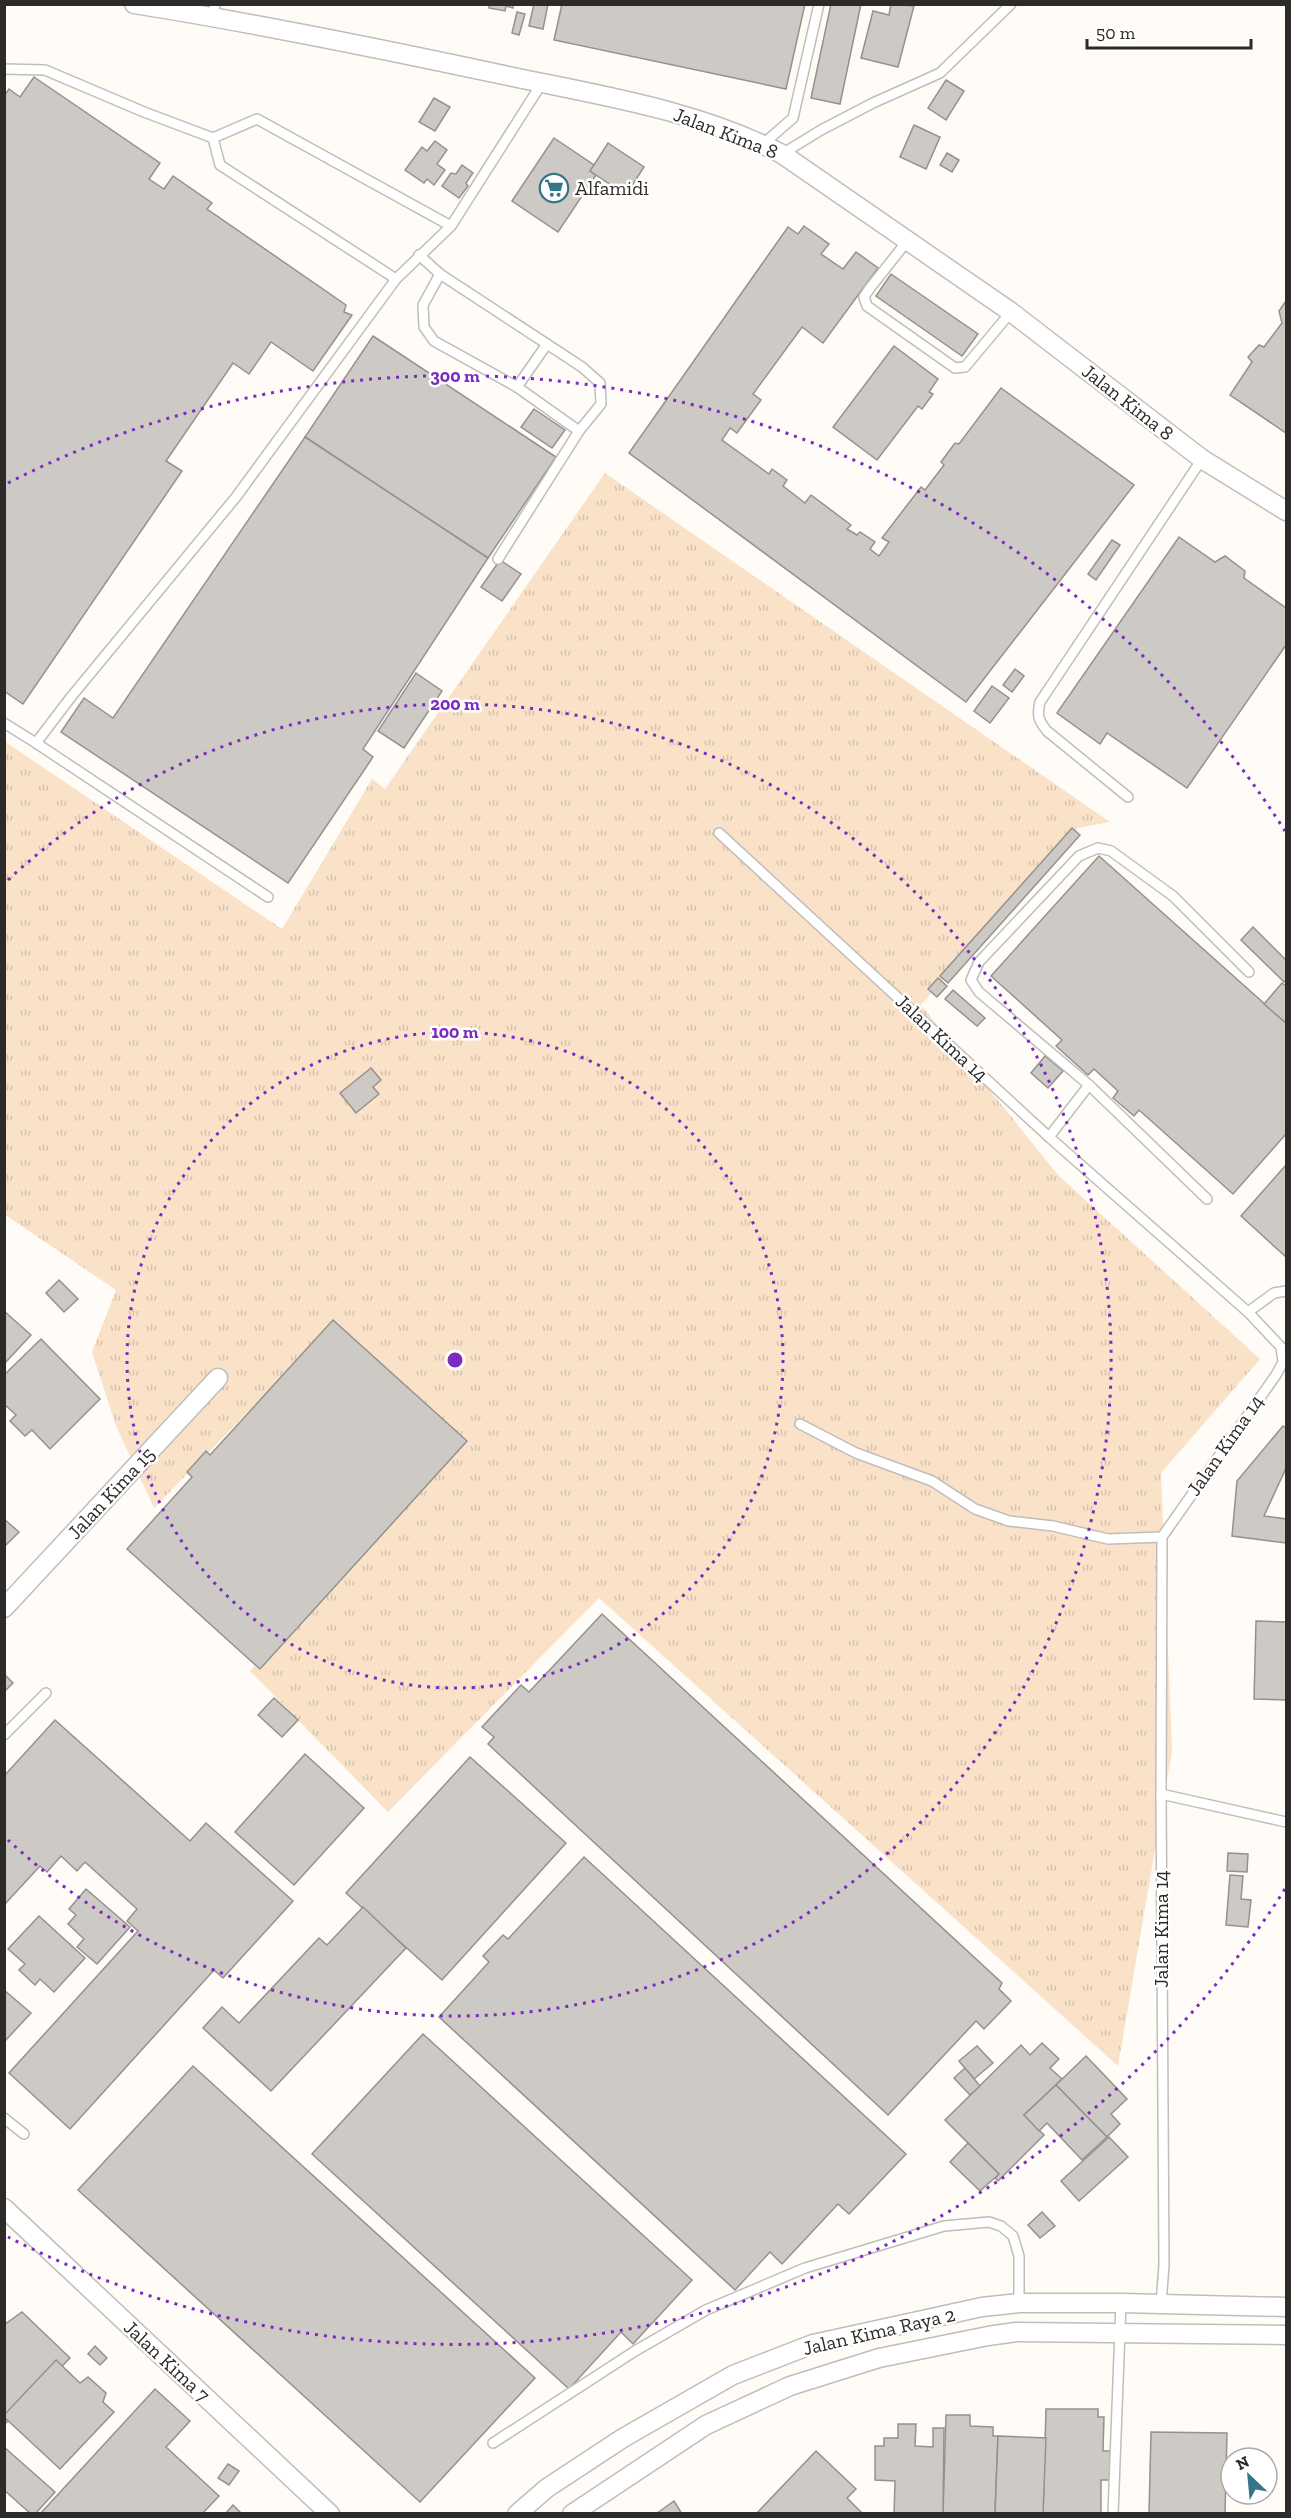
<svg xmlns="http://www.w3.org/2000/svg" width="1291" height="2518" viewBox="0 0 1291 2518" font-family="'Zilla Slab',serif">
<defs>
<pattern id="grass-tufts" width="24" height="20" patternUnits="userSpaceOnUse" patternTransform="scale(1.5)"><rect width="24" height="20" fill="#fae2c9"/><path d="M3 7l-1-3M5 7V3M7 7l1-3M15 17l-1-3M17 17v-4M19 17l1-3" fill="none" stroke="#d6c2ad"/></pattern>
</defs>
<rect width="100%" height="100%" fill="#fffbf7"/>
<path fill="url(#grass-tufts)" d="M605 473 1110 822 1078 828 921 1005 1058 1175 1260 1359 1161 1473 1172 1751 1118 2066 599 1598 388 1812 250 1671 456 1453 330 1328 154 1508 116 1426 92 1352 116 1290 7 1216 5 1217 4 741 282 929 372 779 385 789Z"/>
<g fill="#cdc9c5" stroke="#95918d" stroke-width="1.5">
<path d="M489 4H513V8L506 6 505 11 489 8Z"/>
<path d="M534 4H548L543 29 529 26Z"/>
<path d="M562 4H805L786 89 554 40Z"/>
<path d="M831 4H861L840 104 811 98Z"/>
<path d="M891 4 914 6 898 67 861 58 873 11 889 15Z"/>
<path d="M517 12 525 14 519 35 512 33Z"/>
<path d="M34 77 160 163 149 179 164 189 173 176 212 203 207 209 346 305 344 312 352 315 313 371 271 342 249 374 233 363 166 461 182 471 23 704 4 691V96L9 89 20 97Z"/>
<path d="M946 80 964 91 946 120 928 108Z"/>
<path d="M434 98 450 107 435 131 419 122Z"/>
<path d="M914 125 940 137 926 169 900 157Z"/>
<path d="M554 138 594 165 590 171 596 175 558 232 512 201Z"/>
<path d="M435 141 447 150 437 164 445 170 434 185 427 179 424 183 405 170 422 147 427 151Z"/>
<path d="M608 143 644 167 626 195 590 171Z"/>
<path d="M947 153 959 160 952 172 940 165Z"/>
<path d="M462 165 473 173 466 183 468 186 459 198 442 186 451 173 456 174Z"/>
<path d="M804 226 829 244 821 254 843 269 856 252 878 268 823 343 802 327 753 394 761 400 737 433 730 428 722 440 769 474 772 469 787 480 783 486 805 503 811 495 851 525 847 529 857 535 860 532 875 542 870 549 879 556 889 542 882 538 921 487 925 490 944 465 941 462 955 443 959 444 1001 388 1134 485 966 702 629 453 788 227 798 234Z"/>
<path d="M891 274 978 334 962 356 876 296Z"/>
<path d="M1286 301V433L1230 395 1252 362 1248 357 1259 345 1264 347 1282 323 1279 311Z"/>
<path d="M373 336 556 457 488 558 305 437Z"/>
<path d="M894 346 938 379 929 392 933 394 922 409 918 406 877 460 833 427Z"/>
<path d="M534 409 565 430 552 448 521 427Z"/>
<path d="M305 437 488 558 363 749 373 757 288 883 61 732 84 698 113 718Z"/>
<path d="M1179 537 1215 562 1225 556 1245 571 1244 578 1286 608V645L1187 788 1107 733 1100 744 1057 713Z"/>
<path d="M1112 540 1120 545 1096 580 1088 574Z"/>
<path d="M500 560 521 574 502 601 481 587Z"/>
<path d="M1015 669 1024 676 1012 692 1003 685Z"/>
<path d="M416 673 442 691 404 748 378 731Z"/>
<path d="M992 686 1009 698 990 723 974 711Z"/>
<path d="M1072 828 1080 835 948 983 940 976Z"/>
<path d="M1099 856 1286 1023V1134L1233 1194 1139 1110 1134 1116 1113 1098 1118 1091 1094 1069 1088 1075 1056 1046 1062 1040 991 976Z"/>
<path d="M1253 927 1286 960V980L1284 982 1241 940Z"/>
<path d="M938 978 947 986 937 997 928 989Z"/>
<path d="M1282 983 1286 986V1023L1264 1004Z"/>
<path d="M953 990 985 1018 977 1026 945 999Z"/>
<path d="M1045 1056 1063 1071 1048 1088 1031 1073Z"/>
<path d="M371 1068 381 1080 373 1087 379 1094 356 1113 340 1093Z"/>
<path d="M1286 1165V1257L1241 1216Z"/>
<path d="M59 1280 78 1299 64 1312 46 1293Z"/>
<path d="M4 1311 31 1335 4 1364Z"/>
<path d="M333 1320 467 1441 260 1669 127 1549 192 1477 187 1472 206 1451 210 1455Z"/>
<path d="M41 1339 100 1399 50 1449 32 1430 25 1436 10 1421 16 1415 4 1404V1375Z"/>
<path d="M1283 1426 1286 1428V1468L1264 1516 1286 1519V1543L1232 1536 1237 1481Z"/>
<path d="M4 1519 19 1532 4 1547Z"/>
<path d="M602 1614 1002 1983 999 1989 1011 2001 984 2029 976 2021 888 2115 488 1744 494 1737 482 1727 521 1685 529 1692Z"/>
<path d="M1256 1621 1286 1622V1700L1254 1699Z"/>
<path d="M4 1674 13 1683 4 1692Z"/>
<path d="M274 1698 298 1720 282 1737 258 1715Z"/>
<path d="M55 1720 190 1841 206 1823 293 1901 223 1978 214 1970 70 2129 9 2073 138 1931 127 1921 137 1909 85 1862 77 1871 61 1856 47 1872 40 1866 4 1905V1776Z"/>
<path d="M305 1754 364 1808 294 1885 235 1832Z"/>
<path d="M470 1757 566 1843 442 1980 346 1893Z"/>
<path d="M1228 1853 1248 1854 1247 1872 1227 1871Z"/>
<path d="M584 1857 906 2154 849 2214 838 2204 782 2264 770 2252 735 2290 439 2017 489 1962 483 1956 503 1935 508 1939Z"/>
<path d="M1230 1875 1243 1876 1241 1899 1251 1900 1248 1927 1226 1925Z"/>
<path d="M86 1889 130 1927 97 1964 77 1947 84 1939 68 1924 76 1915 69 1909Z"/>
<path d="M363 1907 406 1948 271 2091 203 2028 222 2007 239 2023 319 1938 327 1945Z"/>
<path d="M39 1916 85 1958 54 1992 40 1979 35 1985 19 1970 25 1964 8 1949Z"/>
<path d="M4 1990 31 2013 4 2042Z"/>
<path d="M423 2034 692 2280 633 2344 621 2332 569 2389 312 2154Z"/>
<path d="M1042 2043 1059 2059 1050 2068 1062 2079 1024 2115 1044 2135 998 2181 995 2178 999 2174 945 2120 1021 2045 1030 2055Z"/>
<path d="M977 2046 993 2063 974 2079 959 2061Z"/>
<path d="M1086 2056 1127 2099 1111 2114 1120 2124 1107 2137 1056 2085Z"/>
<path d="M193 2066 535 2378 420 2502 78 2190Z"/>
<path d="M965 2068 980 2086 970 2095 954 2078Z"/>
<path d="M1056 2085 1107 2137 1082 2160 1047 2123 1039 2131 1024 2115Z"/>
<path d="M1109 2137 1128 2157 1079 2201 1061 2181Z"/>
<path d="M968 2143 999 2174 980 2191 950 2162Z"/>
<path d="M1042 2212 1055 2226 1040 2238 1028 2225Z"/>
<path d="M22 2312 70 2358 4 2425V2325Z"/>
<path d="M95 2346 107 2358 100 2365 88 2354Z"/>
<path d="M56 2360 80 2383 88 2377 106 2393 103 2402 114 2412 60 2469 4 2417V2415Z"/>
<path d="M155 2389 190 2421 166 2447 219 2496 202 2514H40Z"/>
<path d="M1046 2409H1098V2417H1104L1103 2451H1111L1110 2480H1101V2514H1043Z"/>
<path d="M946 2415H970V2426L993 2427V2436H998L995 2514H943Z"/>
<path d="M898 2424H916L915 2446 933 2447V2428H944L943 2514H894L895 2481 875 2480V2446H884V2438H898Z"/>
<path d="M1151 2432 1227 2433 1225 2514H1149Z"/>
<path d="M998 2436 1046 2438 1043 2514H995Z"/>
<path d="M4 2447 55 2492 35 2514H31L4 2490Z"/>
<path d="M816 2451 856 2489 847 2498 863 2514H756Z"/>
<path d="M228 2464 239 2471 229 2485 218 2478Z"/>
<path d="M674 2501 682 2514H656Z"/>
<path d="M233 2505 242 2514H225Z"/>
</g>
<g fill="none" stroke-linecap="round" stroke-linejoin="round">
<g stroke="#c1bdb9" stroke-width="12">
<g id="lane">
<path d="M213 17 215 4"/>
<path d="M4 69 45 70 144 112 213 138"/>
<path d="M763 144 793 118 819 4"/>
<path d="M782 154 821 130 873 103 940 73 1011 4"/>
<path d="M451 226 396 279 220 165 213 138 257 119 451 226 542 83"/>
<path d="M908 240 870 288 864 297 867 306 955 368 965 367 1011 312"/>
<path d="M419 255 440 274 582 367 600 383 601 404 579 431 498 559"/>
<path d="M440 274 423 305 424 327 434 341 517 387 579 431"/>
<path d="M517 387 547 344"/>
<path d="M4 723 36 743 71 697 236 497 396 279"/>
<path d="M36 743 268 897"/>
<path d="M1128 797 1047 731C1038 720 1037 715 1040 702L1202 459"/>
<path d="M719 833 1049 1137 1248 1312 1281 1347 1283 1362 1276 1375 1162 1537 1161 1794 1164 2265 1161 2304"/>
<path d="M1089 1085 1207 1199"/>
<path d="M1049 1137 1089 1085 979 992 971 980 979 962 1079 856 1098 848 1111 851 1173 896 1249 972"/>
<path d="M1248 1312 1274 1293 1286 1291"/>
<path d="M800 1424 856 1453 932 1481 975 1509 1009 1521 1053 1526 1108 1539 1162 1537"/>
<path d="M4 1735 46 1693"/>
<path d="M1161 1794 1286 1822"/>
<path d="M4 2118 24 2134"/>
<path d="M493 2443 635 2351 706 2310 805 2268 944 2226 989 2222 1001 2226 1013 2236 1019 2256V2303"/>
<path d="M1113 2514 1121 2303"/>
</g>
</g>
<g stroke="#c1bdb9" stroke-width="21">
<g id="street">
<path d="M134 4C261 24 387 50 513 77 604 96 699 111 782 154L1011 312 1202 459 1286 511"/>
<path d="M4 1608 218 1378"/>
<path d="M4 2208 330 2514"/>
<path d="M517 2514 547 2488 623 2438 733 2375 813 2344 982 2307 1019 2303H1121L1286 2307"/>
<path d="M572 2514 706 2425 790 2386 879 2358 988 2336 1016 2332 1286 2335"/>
</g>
</g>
<use href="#lane" stroke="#fff" stroke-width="9"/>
<use href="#street" stroke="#fff" stroke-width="18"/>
</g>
<g fill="none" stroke="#7b2cbf" stroke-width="3" stroke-dasharray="3 6">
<circle cx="455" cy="1360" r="328"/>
<path d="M8 880A656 656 0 1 1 8 1840"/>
<path d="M1285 1889A984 984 0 0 1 8 2237M8 483A984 984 0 0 1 1285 831"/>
</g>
<defs>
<g id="supermarket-ring" transform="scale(1.5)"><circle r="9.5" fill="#fff" stroke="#347687" stroke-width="1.5"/><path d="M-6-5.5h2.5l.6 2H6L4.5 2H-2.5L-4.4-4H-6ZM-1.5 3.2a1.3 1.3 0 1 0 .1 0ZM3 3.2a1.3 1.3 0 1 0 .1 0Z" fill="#347687"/></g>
</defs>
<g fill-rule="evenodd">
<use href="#supermarket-ring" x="554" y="188"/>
</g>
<g text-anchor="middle" stroke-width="5" stroke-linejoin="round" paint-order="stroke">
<g font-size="20" fill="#2c2b29" stroke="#fff">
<text transform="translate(726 133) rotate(21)" y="7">Jalan Kima 8</text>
<text transform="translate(1128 402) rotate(38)" y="7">Jalan Kima 8</text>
<text transform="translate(942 1038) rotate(43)" y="7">Jalan Kima 14</text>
<text transform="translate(1225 1445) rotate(-55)" y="7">Jalan Kima 14</text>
<text transform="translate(111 1493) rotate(-47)" y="7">Jalan Kima 15</text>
<text transform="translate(1161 1929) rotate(-90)" y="7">Jalan Kima 14</text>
<text transform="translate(879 2331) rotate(-13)" y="7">Jalan Kima Raya 2</text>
<text transform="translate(167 2361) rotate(43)" y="7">Jalan Kima 7</text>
</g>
<g font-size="20" fill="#2c2b29" stroke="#fff" text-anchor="start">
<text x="575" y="195">Alfamidi</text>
</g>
</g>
<circle cx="455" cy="1360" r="9" fill="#7b2cbf" stroke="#fff" stroke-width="3"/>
<g font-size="18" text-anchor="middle" font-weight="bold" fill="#7b2cbf" stroke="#fff" stroke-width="5" stroke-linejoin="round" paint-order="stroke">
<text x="455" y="382">300 m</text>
<text x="455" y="710">200 m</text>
<text x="455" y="1038">100 m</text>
</g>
<rect width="1291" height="2518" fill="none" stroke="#2c2b29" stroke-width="12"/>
<g transform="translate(1249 2476) rotate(334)"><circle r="28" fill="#ffffff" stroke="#abaaa9" stroke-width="1.5"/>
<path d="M0-4.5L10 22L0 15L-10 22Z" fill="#347687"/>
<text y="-9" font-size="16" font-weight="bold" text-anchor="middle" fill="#2c2b29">N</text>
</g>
<path d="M1087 39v9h164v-9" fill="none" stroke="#2c2b29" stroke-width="3"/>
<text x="1096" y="39" font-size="18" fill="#2c2b29" stroke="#ffffff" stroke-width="4.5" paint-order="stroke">50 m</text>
</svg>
